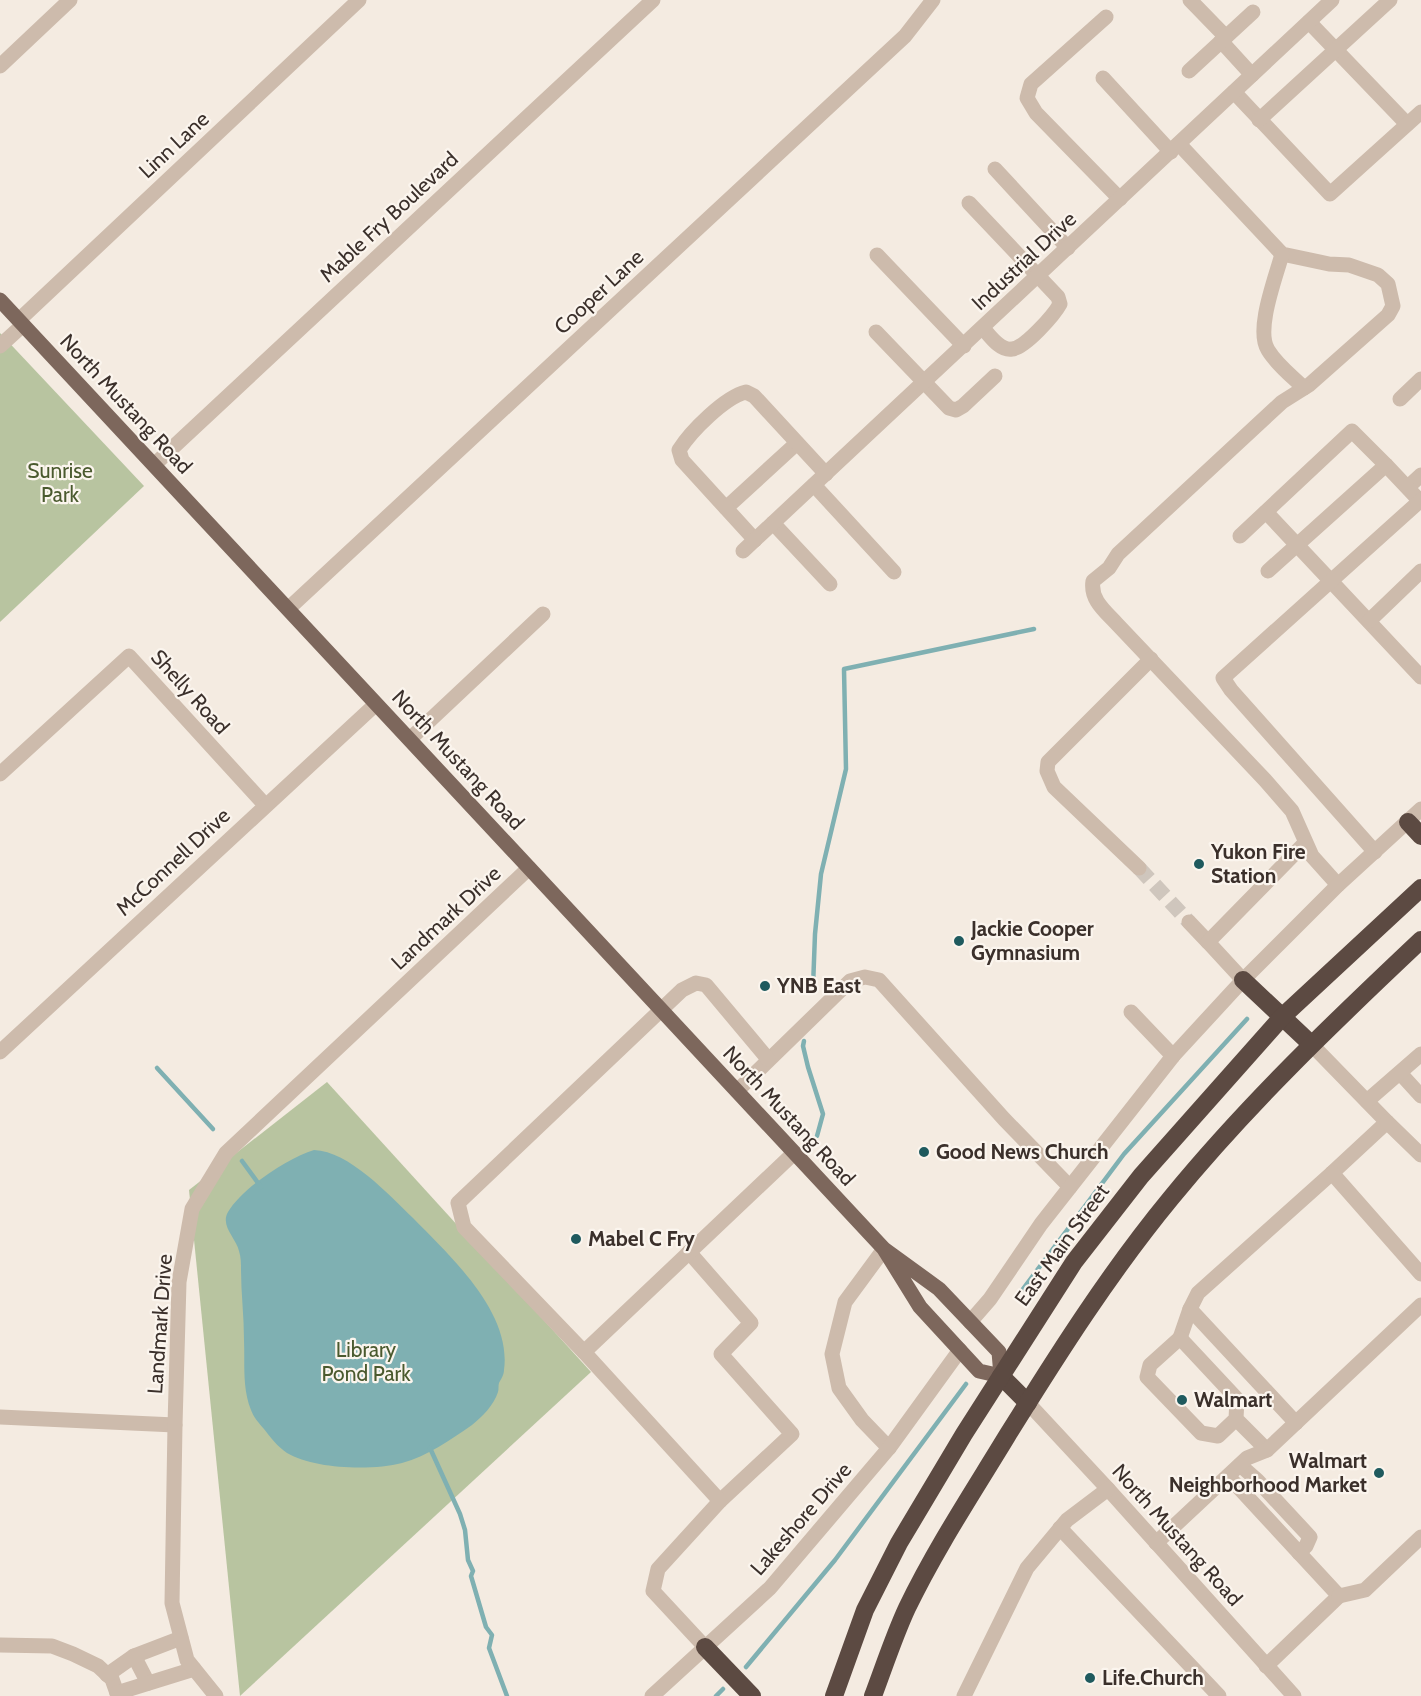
<svg xmlns="http://www.w3.org/2000/svg" width="1421" height="1696" viewBox="0 0 1421 1696" font-family="Cabin,sans-serif">
<rect width="100%" height="100%" fill="#f4ebe1"/>
<g fill="#b8c4a0">
<path d="M0 333 144 486 0 622Z"/>
<path d="M327 1082 591 1372 240 1696 189 1190Z"/>
</g>
<path fill="#7fb0b2" d="M314 1150C349 1151 389 1195 413 1218 450 1256 512 1312 504 1370 504 1375 501 1379 499 1383 498 1386 499 1389 498 1392 494 1405 482 1417 472 1425 450 1440 428 1456 402 1463 371 1471 314 1469 287 1453 278 1447 270 1437 264 1429 259 1423 254 1418 251 1410 242 1388 245 1363 244 1340 244 1316 241 1293 241 1270 241 1264 241 1257 239 1251 236 1238 220 1226 228 1212 242 1188 288 1158 314 1150Z"/>
<g fill="none" stroke-linecap="round" stroke-linejoin="round">
<g stroke="#7fb0b2" stroke-width="4.5">
<path d="M813 987 815 934 821 874 846 769 844 669 1034 629"/>
<path d="M804 1041 803 1046 808 1067 823 1114 817 1136"/>
<path d="M157 1068 213 1129"/>
<path d="M242 1161 261 1187"/>
<path d="M1020 1293 1124 1154 1247 1019"/>
<path d="M430 1448 460 1514 465 1530 468 1560 473 1571 471 1576 486 1627 492 1635 489 1648 507 1696"/>
<path d="M746 1667 835 1560 966 1384"/>
<path d="M716 1696 723 1689"/>
</g>
<path stroke="#cfc6bd" stroke-width="15" stroke-dasharray="15 8" stroke-linecap="butt" d="M1139 868 1189 922"/>
<g stroke="#cdbbac" stroke-width="15">
<path d="M1190 0 1226 37"/>
<path d="M1106 17 1031 84 1027 98 1036 113 1120 199"/>
<path d="M1309 22 1407 124"/>
<path d="M1221 41 1252 75"/>
<path d="M0 66 70 0"/>
<path d="M1189 71 1253 12"/>
<path d="M1103 78 1171 152"/>
<path d="M1234 92 1330 194 1421 112"/>
<path d="M1259 120 1390 0"/>
<path d="M1179 144 1282 254 1329 264 1349 265 1378 275 1388 284 1393 306 1388 315 1309 385 1282 402 1118 554 1109 568 1093 581C1090 600 1105 611 1117 624L1265 780 1292 811 1312 856 1338 885"/>
<path d="M995 169 1068 248"/>
<path d="M969 203 1058 297 1060 304C1054 315 1025 348 1012 349 1000 351 990 336 983 328"/>
<path d="M1282 254C1276 277 1255 330 1268 350 1277 365 1292 376 1304 388"/>
<path d="M877 255 964 346"/>
<path d="M19 320 359 0"/>
<path d="M876 332 949 408 956 410 963 406 995 376"/>
<path d="M0 346 23 325"/>
<path d="M1400 399 1421 379"/>
<path d="M154 465 653 0"/>
<path d="M814 485 894 572"/>
<path d="M1408 487 1421 475"/>
<path d="M1420 501 1386 465 1297 545 1421 677"/>
<path d="M726 508 797 443"/>
<path d="M1266 512 1297 545 1268 571"/>
<path d="M773 523 830 584"/>
<path d="M1240 536 1352 431 1386 465"/>
<path d="M755 540 682 460 679 450C691 431 725 397 746 392L754 396 826 474"/>
<path d="M743 551 1332 0"/>
<path d="M288 609 905 36 933 0"/>
<path d="M1369 621 1421 571"/>
<path d="M410 739 543 614"/>
<path d="M0 774 129 656 265 805"/>
<path d="M1375 852 1231 690 1223 678 1421 500"/>
<path d="M1139 868 1054 787 1047 771 1048 762 1151 659"/>
<path d="M1189 922 1208 942"/>
<path d="M1243 980 1208 942 1305 843"/>
<path d="M1131 1012 1173 1056"/>
<path d="M1311 1044 1387 1122 1332 1173"/>
<path d="M0 1052 376 704"/>
<path d="M1400 1073 1421 1096"/>
<path d="M737 1091 850 981 865 977 879 980 1004 1119 1070 1187"/>
<path d="M1367 1101 1421 1054"/>
<path d="M1387 1122 1421 1155"/>
<path d="M884 1249 845 1302 832 1354 839 1388 862 1420 889 1448"/>
<path d="M689 1252 751 1323 721 1354 792 1434 720 1501"/>
<path d="M970 1322 990 1299 1041 1224 1173 1056 1243 980 1338 885 1421 809"/>
<path d="M1180 1338 1190 1309"/>
<path d="M584 1352 464 1227 458 1203 682 990 696 983 706 985 768 1059"/>
<path d="M1028 1403 1108 1489 1294 1696"/>
<path d="M0 1417 175 1425"/>
<path d="M1236 1419 1218 1436 1201 1433 1147 1377 1150 1365 1180 1338 1237 1399 1236 1419 1267 1450"/>
<path d="M1296 1423 1190 1309 1198 1293 1332 1173 1421 1274"/>
<path d="M1240 1465 1257 1480 1310 1537 1306 1546 1299 1553"/>
<path d="M1228 1476 1339 1596 1266 1666"/>
<path d="M1060 1528 1219 1696"/>
<path d="M1156 1543 1247 1458 1267 1450 1421 1305"/>
<path d="M1339 1596 1365 1590 1421 1537"/>
<path d="M0 1645 52 1646 73 1654 98 1666 112 1679 118 1696"/>
<path d="M705 1647 653 1591 658 1569 720 1501 584 1352 794 1153"/>
<path d="M134 1656 148 1683"/>
<path d="M107 1675 134 1656 181 1638"/>
<path d="M117 1693 194 1669"/>
<path d="M216 1696 187 1660 172 1603 175 1425 179 1282 192 1209 226 1153 529 868"/>
<path d="M652 1696 770 1588 889 1448 960 1350"/>
<path d="M964 1696 1027 1568 1067 1520 1108 1489"/>
</g>
<path stroke="#7d675c" stroke-width="15" d="M0 300 884 1249 920 1307 979 1371 1001 1376 999 1352 939 1289 884 1249"/>
<g stroke="#5c4a42" stroke-width="18">
<path d="M1408 822 1421 836"/>
<path d="M1243 980 1311 1044"/>
<path d="M1001 1376 1028 1403"/>
<path d="M705 1647 752 1696"/>
<path d="M834 1696 865 1610 899 1543 964 1434 1074 1262 1141 1176 1283 1016 1421 888"/>
<path d="M873 1696C884 1667 894 1636 907 1608 936 1548 973 1492 1007 1436 1058 1354 1110 1272 1171 1198 1247 1105 1334 1022 1421 940"/>
</g>
</g>
<g fill="#1f5a5e" stroke="#fbf5ee" stroke-width="2">
<circle cx="1199" cy="864" r="6"/>
<circle cx="959" cy="941" r="6"/>
<circle cx="765" cy="986" r="6"/>
<circle cx="924" cy="1152" r="6"/>
<circle cx="576" cy="1239" r="6"/>
<circle cx="1182" cy="1400" r="6"/>
<circle cx="1379" cy="1473" r="6"/>
<circle cx="1090" cy="1678" r="6"/>
</g>
<g text-anchor="middle" stroke-width="4.5" stroke-linejoin="round" paint-order="stroke">
<g font-size="21" fill="#3b302b" stroke="#fbf5ee">
<text transform="translate(174 145) rotate(-43)" y="7">Linn Lane</text>
<text transform="translate(389 217) rotate(-43)" y="7">Mable Fry Boulevard</text>
<text transform="translate(1024 261) rotate(-43)" y="7">Industrial Drive</text>
<text transform="translate(599 292) rotate(-43)" y="7">Cooper Lane</text>
<text transform="translate(126 404) rotate(47)" y="7">North Mustang Road</text>
<text transform="translate(190 692) rotate(48)" y="7">Shelly Road</text>
<text transform="translate(458 760) rotate(47)" y="7">North Mustang Road</text>
<text transform="translate(173 862) rotate(-43)" y="7">McConnell Drive</text>
<text transform="translate(446 918) rotate(-43)" y="7">Landmark Drive</text>
<text transform="translate(789 1116) rotate(47)" y="7">North Mustang Road</text>
<text transform="translate(1062 1245) rotate(-54)" y="7">East Main Street</text>
<text transform="translate(160 1324) rotate(-86)" y="7">Landmark Drive</text>
<text transform="translate(801 1519) rotate(-49)" y="7">Lakeshore Drive</text>
<text transform="translate(1177 1535) rotate(48)" y="7">North Mustang Road</text>
</g>
<g font-size="21" fill="#4a5a2e" stroke="#fbf5ee">
<text x="60" y="478">Sunrise<tspan x="60" dy="24">Park</tspan></text>
<text x="366" y="1357">Library<tspan x="366" dy="24">Pond Park</tspan></text>
</g>
<g font-size="21" font-weight="bold" fill="#3b302b" stroke="#fbf5ee" text-anchor="start">
<text x="1211" y="859">Yukon Fire<tspan x="1211" dy="24">Station</tspan></text>
<text x="971" y="936">Jackie Cooper<tspan x="971" dy="24">Gymnasium</tspan></text>
<text x="777" y="993">YNB East</text>
<text x="936" y="1159">Good News Church</text>
<text x="588" y="1246">Mabel C Fry</text>
<text x="1194" y="1407">Walmart</text>
<text x="1367" y="1468" text-anchor="end">Walmart<tspan x="1367" dy="24">Neighborhood Market</tspan></text>
<text x="1102" y="1685">Life.Church</text>
</g>
</g>
</svg>
